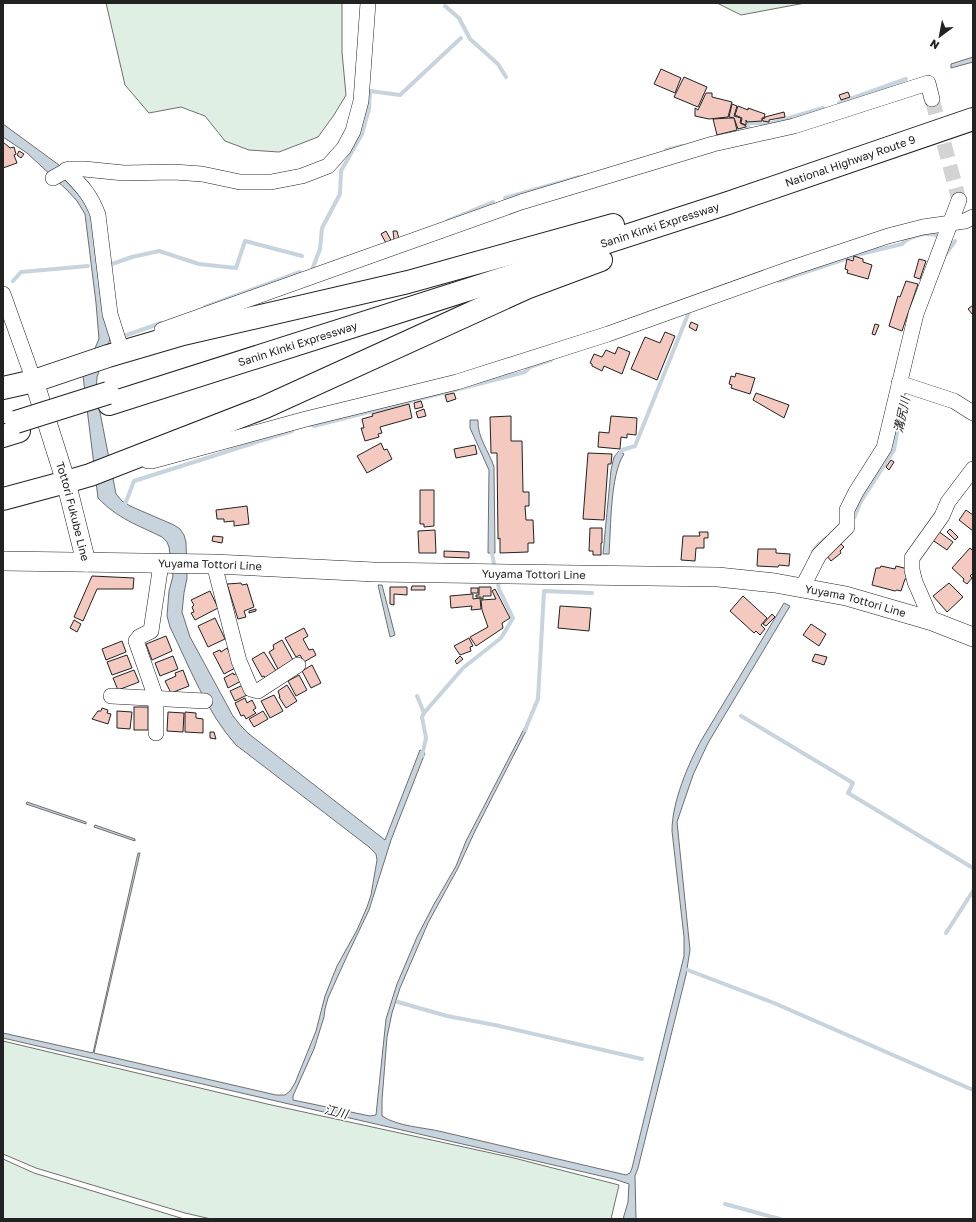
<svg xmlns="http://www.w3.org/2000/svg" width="976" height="1222" viewBox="0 0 976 1222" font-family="'Golos Text','Noto Sans JP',sans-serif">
<rect width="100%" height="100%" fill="#fff"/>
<g fill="#e0efe3" stroke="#6f6f6f">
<path d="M106 3H342V52L346 95 334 115 318 137 279 152 249 150 225 141 205 116 181 107 149 113 125 85Z"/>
<path d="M717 3H805L741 15Z"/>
<path d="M3 1041 267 1104 514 1158 619 1185 611 1219H211L185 1213 36 1168 3 1154Z"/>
<path d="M3 1159 34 1173 184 1219H3Z"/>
</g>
<g fill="#c7d3dd" stroke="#6f6f6f">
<path d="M973 57V62L951 68V64Z"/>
<path d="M3 124 59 165 93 205 110 339 97 377 96 392 116 494 122 501 130 506 174 525 180 529 184 535 186 542 187 578 184 593 182 612 190 637 233 716 241 726 249 734 385 840 420 750 425 753 391 840 369 910 347 956 328 998 325 1009 324 1017 314 1049 293 1096V1100L370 1116 376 1115 386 1019 397 984 417 937 433 906 456 866 466 841 525 727 527 726V729L475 831 458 868 428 923 400 988 392 1013 387 1037 382 1100V1116C399 1127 423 1127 443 1132 504 1146 565 1161 626 1175L630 1173 632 1168 684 956V937L672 831C672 802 688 764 702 739L784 603 790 606 708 743 693 775 677 822 690 950 686 975 638 1168 635 1176 636 1219H623L628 1202 629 1184 614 1179 3 1038V1033L93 1053 138 853H140L94 1053 276 1095H285L290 1091 295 1083 316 1031 325 996 337 966 357 930 367 907 371 895 377 860 376 854 369 847 236 745C207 713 189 666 170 627L167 616 169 591 173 576 169 547 167 542 162 537C138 525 118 519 98 498L83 376 99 339 96 303 85 214 77 201 67 190 27 153 3 137Z"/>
<path d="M470 420H478C477 437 489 451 494 467L495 553H488L489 470 470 428Z"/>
<path d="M619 451 624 454C610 475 611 528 609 554H603L611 470 614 457Z"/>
<path d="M378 585H382L395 635 390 637Z"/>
<path d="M27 802 86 822V824L26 804Z"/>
<path d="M95 825 135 839V841L94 827Z"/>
</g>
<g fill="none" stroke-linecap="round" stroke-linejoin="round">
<g stroke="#c7d3dd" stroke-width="4">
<path d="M445 6 459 18 470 39 498 64 506 77"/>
<path d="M839 103 906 79"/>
<path d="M746 131 748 130V123H772L823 108"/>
<path d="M666 150 682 146"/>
<path d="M505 198 579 177"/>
<path d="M447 221 493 202"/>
<path d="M946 254 955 241"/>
<path d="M109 265 132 257 159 251 199 264 236 268 245 241 302 256"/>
<path d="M312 270 320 249 322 228 340 194 341 171 362 134 369 109 370 91 400 95 461 38"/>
<path d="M13 281 21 272 88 266"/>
<path d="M779 281 857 255 902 244C910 236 928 231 938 236"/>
<path d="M205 307 300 272"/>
<path d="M124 336 161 323"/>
<path d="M310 425 314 424V426L525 372 530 367 551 360"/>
<path d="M618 456 622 450 635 446 689 312"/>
<path d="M124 507 134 481 292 431"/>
<path d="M851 520 854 518 860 503 894 450 905 390"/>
<path d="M491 548 495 569"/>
<path d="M813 552 818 545 826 538"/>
<path d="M417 696 424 713"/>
<path d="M741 716 853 783 848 793 973 868"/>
<path d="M525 730 538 699 544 591 592 593"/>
<path d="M422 756 426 738 422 717 424 713 463 668 501 638 513 618 499 589 497 578"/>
<path d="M946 933 973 891"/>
<path d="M685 969 774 1003 973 1090"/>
<path d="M398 1002 447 1016 495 1025 642 1059"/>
<path d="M725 1204 780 1219"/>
</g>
</g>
<g fill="#f3c9c0" stroke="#222">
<path d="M661 69 681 78 675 93 654 84Z"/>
<path d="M684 77 707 87 698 107 674 97Z"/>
<path d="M848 92 850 97 841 100 839 95Z"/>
<path d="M706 93H712V97L732 102 728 117 709 119 695 116V108L698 110Z"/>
<path d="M732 104 737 106 734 116 741 118 740 123 746 126V127L738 129 734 118 729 117Z"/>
<path d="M738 106 748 110V108L765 114 764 118H762V121L747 122 746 120V125L741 123 742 118 735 115Z"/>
<path d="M784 112 785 117 769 120V122L763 121 762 119 765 118V117Z"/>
<path d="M729 118H734L737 130 717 135 713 119Z"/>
<path d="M3 142 10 148 14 147 16 154 14 155 17 163 3 168Z"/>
<path d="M19 151 24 154 21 158 17 155Z"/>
<path d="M386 231 391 240 386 243 381 234Z"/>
<path d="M393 231H397L399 239 394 240Z"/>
<path d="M854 256 863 259V262L872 265 868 279 847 273 848 270 845 269 847 259 853 261Z"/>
<path d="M919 259 926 261 920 279 914 277Z"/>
<path d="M906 281 918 284 902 331 889 326 898 296 900 297Z"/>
<path d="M973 305V315L968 309Z"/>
<path d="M691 322 698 325 696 331 689 327Z"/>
<path d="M875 324 879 325 875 335 872 334Z"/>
<path d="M665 332 675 336 657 380 631 369 645 337 660 343Z"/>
<path d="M618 347 630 352 622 374 604 366 602 371 592 366V364L590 363 594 354 602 357 606 350 615 354Z"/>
<path d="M736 373 755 378 750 394 731 388 732 385 729 384 731 376 735 377Z"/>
<path d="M454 393 456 399 447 402 445 395Z"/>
<path d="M756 393 789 405 784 418 753 400Z"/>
<path d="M421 401 423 407 415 409 414 403Z"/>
<path d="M409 404 412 418 380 427 382 433 378 434 379 437 365 441 361 428H364L362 419 373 416 372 414Z"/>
<path d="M424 409 426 416 418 418 416 412Z"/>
<path d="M511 416V441H522L523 492H529V506H525L526 520H533L534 543H528V552L500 553V538L498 539 497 453H491L490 417Z"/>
<path d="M611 416 637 418 636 435 627 434V438L621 437 620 449 598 447 599 432 609 433Z"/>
<path d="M381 443 384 450 387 449 392 459 367 473 357 456Z"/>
<path d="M475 445 477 454 456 458 454 449Z"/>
<path d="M588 453 612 454 611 464H608L604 520 583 519Z"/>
<path d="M891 460 894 462 889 470 886 467Z"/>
<path d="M420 490H434V526L424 527V524H420Z"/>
<path d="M247 506 249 524 234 526V521L224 522V519H217L216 510Z"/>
<path d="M966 510 973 515V531L959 520Z"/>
<path d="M590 528H602V543H601V555H593V551H589Z"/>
<path d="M950 529 958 537 955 540 947 532Z"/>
<path d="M435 530 436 553H419L418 531Z"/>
<path d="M938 531 953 542 947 550 931 539Z"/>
<path d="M699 532H708V538H704V548H696L695 561 681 560 683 536H700Z"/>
<path d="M213 536 223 537 222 543 212 541Z"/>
<path d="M841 544 844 547 840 551 841 553 831 561 827 556Z"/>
<path d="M970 548 973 551V573L970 576 972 578 967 584 963 581 964 579 952 568Z"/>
<path d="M758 549H776V553L790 554 789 566 779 565 778 567 757 566Z"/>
<path d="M444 551 469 552V558L444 557Z"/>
<path d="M881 566 895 569 896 566 904 568 909 579H905L901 591 897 590 895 591 872 585 876 568H880Z"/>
<path d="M92 576 134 578 133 589H97L83 621 74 617Z"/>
<path d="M241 583 242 585 247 584 254 607 244 611 246 617 238 619 227 584Z"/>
<path d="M949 583 963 597 947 612 933 596Z"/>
<path d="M412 586H425V590H411Z"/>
<path d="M390 587H407V595L394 594V605L390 604Z"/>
<path d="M479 587H491V596H483V599H481V597H476V595H479Z"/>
<rect x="471" y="588" width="7" height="5"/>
<path d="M495 589 510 618 502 623 503 628 476 646 470 637 488 627 482 610 481 600 496 599 492 591Z"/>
<path d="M210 591 218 608 195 620 191 613 194 612 192 607 194 605 191 600Z"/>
<path d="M473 594V599L480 598 481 609 471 610 472 606 451 608 450 596Z"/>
<path d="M743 596 767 618 761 625 765 629 760 635 756 631 754 633 730 611Z"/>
<path d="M560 606 591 608 589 631 558 628Z"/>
<path d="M256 609V611L249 613V611Z"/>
<path d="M772 614 775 617 766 626 763 624Z"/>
<path d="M215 618 225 639 208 647 198 626Z"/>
<path d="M74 620 81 624 77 632 70 628Z"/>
<path d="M811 624 826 634 819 646 803 635Z"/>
<path d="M304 628 308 636 303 639 309 650 313 649 316 655 304 662 300 655 296 657 285 638Z"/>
<path d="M166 636 172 651 152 660 146 644Z"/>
<path d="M469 638 473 646 470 647 471 651 460 655 454 646Z"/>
<path d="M282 640 293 660 278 669 269 652 274 649 273 645Z"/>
<path d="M122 641 126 652 106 660 102 649Z"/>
<path d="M227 648 237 667 224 674 213 653 220 650 221 652Z"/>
<path d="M264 652 276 671 265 678 264 676 262 677 252 659Z"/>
<path d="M815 654 827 657 824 665 812 661Z"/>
<path d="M127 655 132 668 112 675 107 662Z"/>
<path d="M173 656 178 669 160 676 155 663Z"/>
<path d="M460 656 463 659 457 664 455 661Z"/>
<path d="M312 665 321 683 311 688 302 671Z"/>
<path d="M134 670 139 682 118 690 113 678Z"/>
<path d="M183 670 189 686 171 693 165 681 176 676 175 673Z"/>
<path d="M233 673 234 675 237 673 241 681 228 688 224 678Z"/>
<path d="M299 675 307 690 296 696 288 681Z"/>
<path d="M243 685 247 695 235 701 230 691Z"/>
<path d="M287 685 297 701 286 708 279 697H280L278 691Z"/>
<path d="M274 695 283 711 270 718 261 701Z"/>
<path d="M245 698 247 703 252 700 256 708 253 710 256 713 246 719 244 715 241 716 235 703Z"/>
<rect x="134" y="707" width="14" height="23"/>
<path d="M102 708 108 710 107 713 111 714 108 724 92 719 98 711H101Z"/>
<path d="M117 711 132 712 130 729 117 728Z"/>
<path d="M263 711 268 719 254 727 249 719Z"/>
<path d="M168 712 184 713 183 732 167 731Z"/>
<path d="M185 712 196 713V718L203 719V733L185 732Z"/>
<path d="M210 732H214L216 739 210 738Z"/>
</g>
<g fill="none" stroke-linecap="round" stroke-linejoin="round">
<path stroke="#d3d3d3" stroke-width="15" stroke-dasharray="15 8" stroke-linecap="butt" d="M932 99 959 200"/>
<g stroke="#222" stroke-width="16">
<g id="minor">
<path d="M66 170C81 185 91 195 98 215L110 314 122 352"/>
<path d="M53 178 69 169H84L124 173 174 172 202 174 240 182H271L302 176 328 166 344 148 353 131 361 101 368 3"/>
<path d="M3 294 34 381"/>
<path d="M162 330 521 202 713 144 794 126 928 83 932 99"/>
<path d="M899 383 954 401 973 413"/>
<path d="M148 461H152L306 419 457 382 608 334 795 267 888 236 923 227 965 221 973 217"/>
<path d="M214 564 239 661 251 689 258 691 298 665"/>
<path d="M802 588 819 555 847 527V510L856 492 884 448 916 314 959 200"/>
<path d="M932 621 915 582 912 570V558L942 516 948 502 973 469"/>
<path d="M111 696 205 701"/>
<path d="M156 733V698L136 641 139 637 151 631 161 564"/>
</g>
</g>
<g stroke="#222" stroke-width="20">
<g id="major">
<path id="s1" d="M34 381 66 482 86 562"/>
<path id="s2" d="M3 561 214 564 374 572 718 577 775 583 846 596 932 621 973 637"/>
</g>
</g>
<g stroke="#222" stroke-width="24">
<g id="highway">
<path d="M3 388 34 381 108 356 183 334 408 282 613 225"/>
<path id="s3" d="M109 404 511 276 592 247 728 203 973 119"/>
<path d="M3 436 19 431"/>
<path d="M3 499 66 482 90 475 265 407 526 288 601 260"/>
</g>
</g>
<use href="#minor" stroke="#fff" stroke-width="15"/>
<use href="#major" stroke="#fff" stroke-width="19"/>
<use href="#highway" stroke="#fff" stroke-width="22"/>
<g stroke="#222" stroke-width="24" stroke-linecap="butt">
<path id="highway-bridge" d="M16 422 108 393"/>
</g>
<use href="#highway-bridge" stroke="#fff" stroke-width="22"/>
</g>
<g text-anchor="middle" stroke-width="3" stroke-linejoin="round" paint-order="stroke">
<g font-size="11" fill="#222" stroke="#fff">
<text dy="4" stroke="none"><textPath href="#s3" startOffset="780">National Highway Route 9</textPath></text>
<text dy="4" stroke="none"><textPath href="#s3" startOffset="579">Sanin Kinki Expressway</textPath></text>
<text dy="4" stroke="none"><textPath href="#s3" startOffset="198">Sanin Kinki Expressway</textPath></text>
<text dy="4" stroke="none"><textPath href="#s1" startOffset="136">Tottori Fukube Line</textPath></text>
<text dy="4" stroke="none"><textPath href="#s2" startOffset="207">Yuyama Tottori Line</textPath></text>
<text dy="4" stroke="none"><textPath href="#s2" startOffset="531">Yuyama Tottori Line</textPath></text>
<text dy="4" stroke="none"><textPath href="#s2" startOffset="855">Yuyama Tottori Line</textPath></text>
</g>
<g font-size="12" font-style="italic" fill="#222" stroke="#fff">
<text transform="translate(902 415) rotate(-78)" y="4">溝尻川</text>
<text transform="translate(336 1112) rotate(13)" y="4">江川</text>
</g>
</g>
<rect width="976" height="1222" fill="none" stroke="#222222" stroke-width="8"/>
<g transform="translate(940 36) rotate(212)" stroke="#ffffff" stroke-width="3" paint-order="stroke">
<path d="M0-3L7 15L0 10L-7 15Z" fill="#222222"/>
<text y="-6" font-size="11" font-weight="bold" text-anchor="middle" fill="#222222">N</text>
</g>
</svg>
